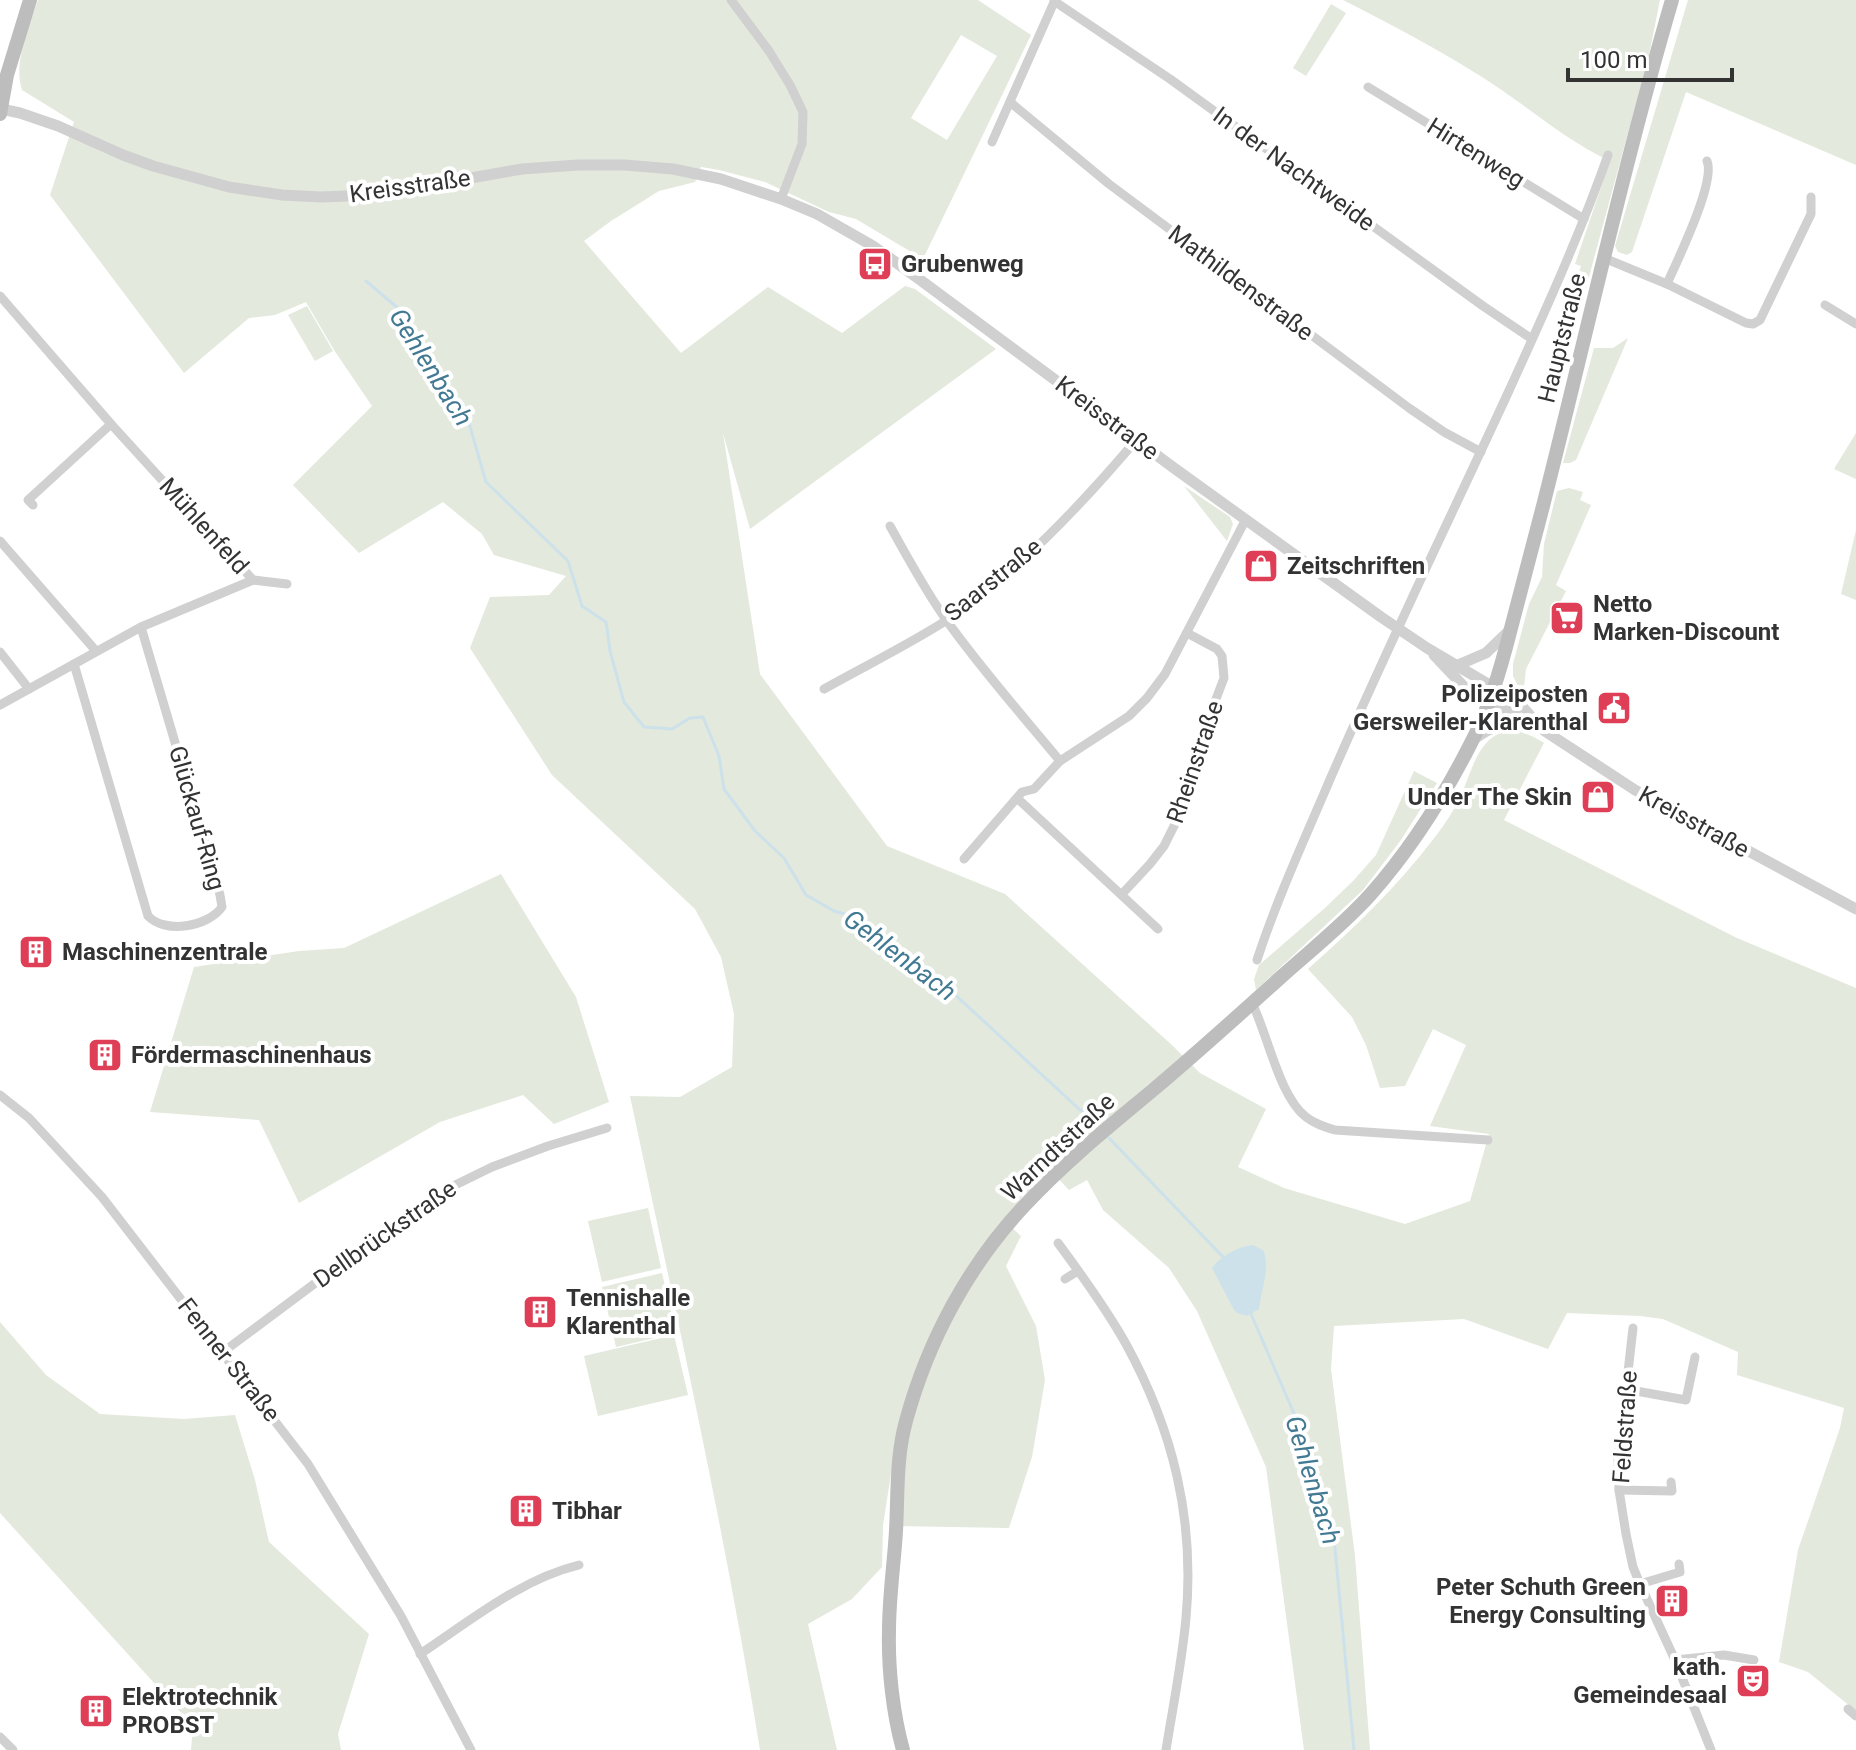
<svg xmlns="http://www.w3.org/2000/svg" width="1856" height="1750" viewBox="0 0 1856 1750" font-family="Roboto,sans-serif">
<rect width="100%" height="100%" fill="#fff"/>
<g fill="#e3e9dc" fill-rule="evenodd">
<path d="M38 0H978L1031 35 923 259 856 219 829 212 765 182 719 170 701 167 695 182 659 191 611 221 584 241 681 353 768 287 842 333 905 286 915 289 996 349 750 529 723 433 760 674 887 846 1005 894 1173 1046 1200 1073 1266 1109 1238 1167 1284 1188 1405 1224 1470 1201 1489 1134 1430 1126 1466 1045 1433 1029 1405 1086 1380 1088 1366 1045 1352 1017 1308 969C1354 928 1398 886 1435 837 1445 824 1455 809 1461 795 1470 776 1475 750 1493 737 1511 725 1528 733 1544 743L1504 820 1737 938 1856 988V1711L1808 1672 1779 1662 1798 1550 1840 1428 1844 1408 1737 1375 1738 1352 1663 1319 1640 1316 1567 1313 1548 1349 1464 1319 1334 1326 1331 1369 1355 1556 1370 1750H1304L1266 1467 1197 1311 1169 1268 1103 1210 1087 1180 1069 1190 1050 1170 1022 1197 978 1255 894 1455 883 1525 882 1567 852 1599 808 1624 837 1750H760C725 1531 676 1313 630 1096L680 1097 732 1067 734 1014 721 957 695 909 552 775 470 648 490 597 549 595 566 576 494 555 482 534 443 502 359 553 293 485 372 406 334 350 306 302 275 315 249 318 184 373 50 195 74 122 22 90C13 64 29 25 38 0ZM961 35 997 56 947 140 911 118Z"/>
<path d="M1343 0H1660L1649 55 1586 288 1568 282 1572 274 1578 275 1581 266 1575 264 1610 161C1565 140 1525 104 1482 77 1438 49 1390 24 1343 0Z"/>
<path d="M1688 0H1856V165L1686 92 1632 252 1627 255 1618 252 1615 246Z"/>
<path d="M1331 4 1346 13 1306 76 1293 68Z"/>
<path d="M307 306 333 351 315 361 288 315Z"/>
<path d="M1628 338 1576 460 1570 463H1563L1594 348H1613Z"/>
<path d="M1856 433V479L1834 469Z"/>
<path d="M1184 486 1230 517 1233 524 1227 541Z"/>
<path d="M1569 488 1583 492 1580 500 1591 505 1556 585 1566 591 1526 669 1523 696 1513 676V664L1529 604 1542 577 1544 544 1557 491Z"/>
<path d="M1856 530V600L1841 594Z"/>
<path d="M1414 771 1437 783 1401 840 1363 890 1256 990 1254 979 1259 965 1326 907 1353 881 1376 855Z"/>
<path d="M501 874 576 997 609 1102 554 1124 523 1095 440 1122 299 1203 259 1120 150 1112 194 967 299 951 344 948Z"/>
<path d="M648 1208 661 1268 602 1282 588 1221Z"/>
<path d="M1011 1227 1021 1236 1006 1266 1036 1326 1045 1380 1032 1457 1009 1528 896 1526 903 1455 924 1377 966 1288Z"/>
<path d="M662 1273 676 1333 616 1347 602 1287Z"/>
<path d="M0 1322 46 1375 100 1414 184 1419 235 1415 255 1480 269 1542 369 1634 338 1734 341 1750H191L193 1726 0 1513Z"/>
<path d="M674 1335 688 1395 598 1416 584 1356Z"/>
</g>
<path fill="#cde1eb" d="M1253 1245 1263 1250C1271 1268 1261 1289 1259 1309L1247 1316 1237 1313 1234 1310 1212 1268C1222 1255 1237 1247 1253 1245Z"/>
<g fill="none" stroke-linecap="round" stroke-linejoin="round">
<g stroke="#cde1eb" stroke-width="3">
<path d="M366 281 399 309 469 423 486 482 568 561 582 606 606 622 610 651 624 702 644 727 672 729 690 718 703 717 719 756 724 789 755 831 784 858 806 895 834 911 859 918 875 934 925 967 1091 1120"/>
<path d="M1109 1138 1223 1257"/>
<path d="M1251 1314 1302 1432 1334 1538 1354 1750"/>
</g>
<g stroke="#d0d0d0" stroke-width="9">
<path d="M731 0 769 51 790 85 803 112 802 144 781 199"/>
<path d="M1054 1 1170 79 1483 306 1532 339"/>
<path d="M1368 87 1584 219"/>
<path d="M1010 102 1109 184 1409 408 1444 432 1481 452"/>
<path d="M992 142 1055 0"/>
<path d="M1604 258 1667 284 1746 323 1753 324 1760 320 1811 214V197"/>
<path d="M1667 284C1677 261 1716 182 1707 161"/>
<path d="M1825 305 1856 324"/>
<path d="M33 505 28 500 111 424"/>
<path d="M890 526C908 558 926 592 947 621 982 670 1022 715 1060 761"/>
<path d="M0 541 96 651"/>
<path d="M253 580 287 584"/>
<path d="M0 652 29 689"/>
<path d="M74 664 148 916C165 934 208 927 222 907L220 895 141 627"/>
<path d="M824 689C865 666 908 645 947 620 1017 574 1083 503 1137 439"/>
<path d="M0 705 141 627 253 580 111 424 0 296"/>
<path d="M1017 798 1158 929"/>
<path d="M964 859 1022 792 1034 789 1060 761 1129 716 1147 698 1165 674 1246 519"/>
<path d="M1122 894 1150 864 1164 846 1175 824 1195 754 1224 678 1222 656 1217 649 1187 633"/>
<path d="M1257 960C1276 902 1301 847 1325 791 1382 658 1446 527 1507 395 1543 316 1579 237 1608 155"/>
<path d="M1252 1003C1268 1035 1279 1096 1306 1117 1315 1124 1325 1127 1335 1130L1488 1140"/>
<path d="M0 1095 29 1118 102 1197 308 1464 401 1616 471 1750"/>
<path d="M1058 1243C1081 1274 1107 1310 1126 1344 1173 1430 1195 1519 1186 1618 1182 1662 1173 1706 1166 1750"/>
<path d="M1065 1279 1078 1271"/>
<path d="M1633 1328 1618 1460 1619 1490 1626 1534 1633 1567 1640 1584 1675 1660 1711 1750"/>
<path d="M223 1352 377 1237 443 1191 492 1167 548 1146 607 1128"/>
<path d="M1625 1389 1686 1400 1695 1357"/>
<path d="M1619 1490 1672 1491 1671 1482"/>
<path d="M1640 1584 1680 1572 1679 1564"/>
<path d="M420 1654C470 1621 521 1579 579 1565"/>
<path d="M1675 1660 1724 1655 1754 1660"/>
<path d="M1848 1709 1856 1716"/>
<path d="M0 1737 13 1750"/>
</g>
<g stroke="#d0d0d0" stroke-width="11">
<path d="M1 109 20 113 58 126 123 155 153 166 229 187 282 195 321 197 373 195 522 169 578 165H625L673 169 721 179 781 199 817 214 873 246 919 279 1174 468 1381 617 1427 648 1483 681 1513 697 1528 713 1537 726"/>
<path d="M1434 655 1469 692 1537 726 1635 790 1856 909"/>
<path d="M1458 665 1486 653 1510 630"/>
<path d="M1473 740C1489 727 1506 721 1527 723"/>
</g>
<g stroke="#bdbdbd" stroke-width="14">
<path d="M0 114 7 75 30 0"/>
<path d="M903 1750C893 1714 888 1669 889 1631 889 1597 894 1564 896 1531 898 1494 896 1457 906 1421 928 1340 969 1264 1026 1204 1065 1162 1110 1126 1153 1090 1197 1053 1239 1015 1281 977 1311 950 1343 925 1370 895 1410 850 1443 798 1470 745 1489 709 1500 671 1510 632 1521 590 1532 548 1543 506 1586 337 1623 167 1672 0"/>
</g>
</g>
<defs>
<g id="bus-square" transform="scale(1.8)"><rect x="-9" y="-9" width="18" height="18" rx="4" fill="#df3f56" stroke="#fff"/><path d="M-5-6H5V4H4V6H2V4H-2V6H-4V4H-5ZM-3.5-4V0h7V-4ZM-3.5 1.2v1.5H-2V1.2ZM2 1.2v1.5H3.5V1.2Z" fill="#fff"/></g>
<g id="shop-square" transform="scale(1.8)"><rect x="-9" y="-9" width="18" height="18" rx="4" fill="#df3f56" stroke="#fff"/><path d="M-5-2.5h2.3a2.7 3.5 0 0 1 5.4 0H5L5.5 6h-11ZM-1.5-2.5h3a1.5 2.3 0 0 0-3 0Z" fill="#fff"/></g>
<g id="supermarket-square" transform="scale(1.8)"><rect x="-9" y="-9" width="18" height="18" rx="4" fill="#df3f56" stroke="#fff"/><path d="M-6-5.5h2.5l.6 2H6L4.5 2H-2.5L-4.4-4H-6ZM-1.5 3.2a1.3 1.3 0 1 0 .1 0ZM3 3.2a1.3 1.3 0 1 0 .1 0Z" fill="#fff"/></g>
<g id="civic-square" transform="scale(1.8)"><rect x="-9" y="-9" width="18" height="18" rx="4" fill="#df3f56" stroke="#fff"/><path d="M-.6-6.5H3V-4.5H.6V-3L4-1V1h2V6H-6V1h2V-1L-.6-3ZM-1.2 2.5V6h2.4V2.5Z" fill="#fff"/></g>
<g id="building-square" transform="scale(1.8)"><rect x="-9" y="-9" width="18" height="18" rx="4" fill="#df3f56" stroke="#fff"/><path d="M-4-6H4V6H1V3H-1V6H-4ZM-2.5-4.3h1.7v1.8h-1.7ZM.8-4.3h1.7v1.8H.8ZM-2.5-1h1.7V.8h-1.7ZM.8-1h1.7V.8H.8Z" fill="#fff"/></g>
<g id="theatre-square" transform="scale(1.8)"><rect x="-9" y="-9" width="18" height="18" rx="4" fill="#df3f56" stroke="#fff"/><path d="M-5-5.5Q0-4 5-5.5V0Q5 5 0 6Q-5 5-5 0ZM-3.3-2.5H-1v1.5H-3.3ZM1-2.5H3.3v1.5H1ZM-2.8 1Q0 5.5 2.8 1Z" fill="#fff"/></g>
</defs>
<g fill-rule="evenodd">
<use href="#bus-square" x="875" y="264"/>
<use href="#shop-square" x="1261" y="566"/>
<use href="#supermarket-square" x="1567" y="618"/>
<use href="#civic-square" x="1614" y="708"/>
<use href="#shop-square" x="1598" y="797"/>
<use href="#building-square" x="36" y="952"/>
<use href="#building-square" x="105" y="1055"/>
<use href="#building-square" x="540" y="1312"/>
<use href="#building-square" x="526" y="1511"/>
<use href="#building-square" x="1672" y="1601"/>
<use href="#theatre-square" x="1753" y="1681"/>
<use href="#building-square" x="96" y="1711"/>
</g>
<g text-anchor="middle" stroke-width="8" stroke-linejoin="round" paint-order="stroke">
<g font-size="24" fill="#333" stroke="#fff">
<text transform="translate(1476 153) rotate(32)" y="8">Hirtenweg</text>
<text transform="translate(1294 169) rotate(36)" y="8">In der Nachtweide</text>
<text transform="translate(410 186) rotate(-8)" y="8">Kreisstraße</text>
<text transform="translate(1241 283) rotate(37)" y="8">Mathildenstraße</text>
<text transform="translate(1562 338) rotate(-76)" y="8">Hauptstraße</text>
<text transform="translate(1107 418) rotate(37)" y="8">Kreisstraße</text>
<text transform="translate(204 526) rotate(48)" y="8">Mühlenfeld</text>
<text transform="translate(993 580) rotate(-39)" y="8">Saarstraße</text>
<text transform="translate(1195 762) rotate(-71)" y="8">Rheinstraße</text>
<text transform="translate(197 818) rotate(74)" y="8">Glückauf-Ring</text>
<text transform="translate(1694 822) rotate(29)" y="8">Kreisstraße</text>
<text transform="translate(1058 1147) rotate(-43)" y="8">Warndtstraße</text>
<text transform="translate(385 1234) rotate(-35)" y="8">Dellbrückstraße</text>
<text transform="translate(229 1360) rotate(52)" y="8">Fenner Straße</text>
<text transform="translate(1625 1427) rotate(-86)" y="8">Feldstraße</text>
</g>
<g font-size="24" font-weight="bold" fill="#333" stroke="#fff" text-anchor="start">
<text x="901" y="272">Grubenweg</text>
<text x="1287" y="574">Zeitschriften</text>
<text x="1593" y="612">Netto<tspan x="1593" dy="28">Marken-Discount</tspan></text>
<text x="1588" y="702" text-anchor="end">Polizeiposten<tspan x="1588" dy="28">Gersweiler-Klarenthal</tspan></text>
<text x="1572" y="805" text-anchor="end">Under The Skin</text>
<text x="62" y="960">Maschinenzentrale</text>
<text x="131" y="1063">Fördermaschinenhaus</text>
<text x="566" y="1306">Tennishalle<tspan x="566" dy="28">Klarenthal</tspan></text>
<text x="552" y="1519">Tibhar</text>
<text x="1646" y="1595" text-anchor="end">Peter Schuth Green<tspan x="1646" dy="28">Energy Consulting</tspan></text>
<text x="1727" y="1675" text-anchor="end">kath.<tspan x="1727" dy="28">Gemeindesaal</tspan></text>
<text x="122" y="1705">Elektrotechnik<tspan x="122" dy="28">PROBST</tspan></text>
</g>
<g font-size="26" font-style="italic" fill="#427993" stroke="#fff">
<text transform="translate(431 367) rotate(58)" y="9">Gehlenbach</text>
<text transform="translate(900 955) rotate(37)" y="9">Gehlenbach</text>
<text transform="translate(1313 1480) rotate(73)" y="9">Gehlenbach</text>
</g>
</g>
<path d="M1568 68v12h164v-12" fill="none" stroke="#333333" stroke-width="4"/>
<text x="1580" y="68" font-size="24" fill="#333333" stroke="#ffffff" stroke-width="6" paint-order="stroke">100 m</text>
</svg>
